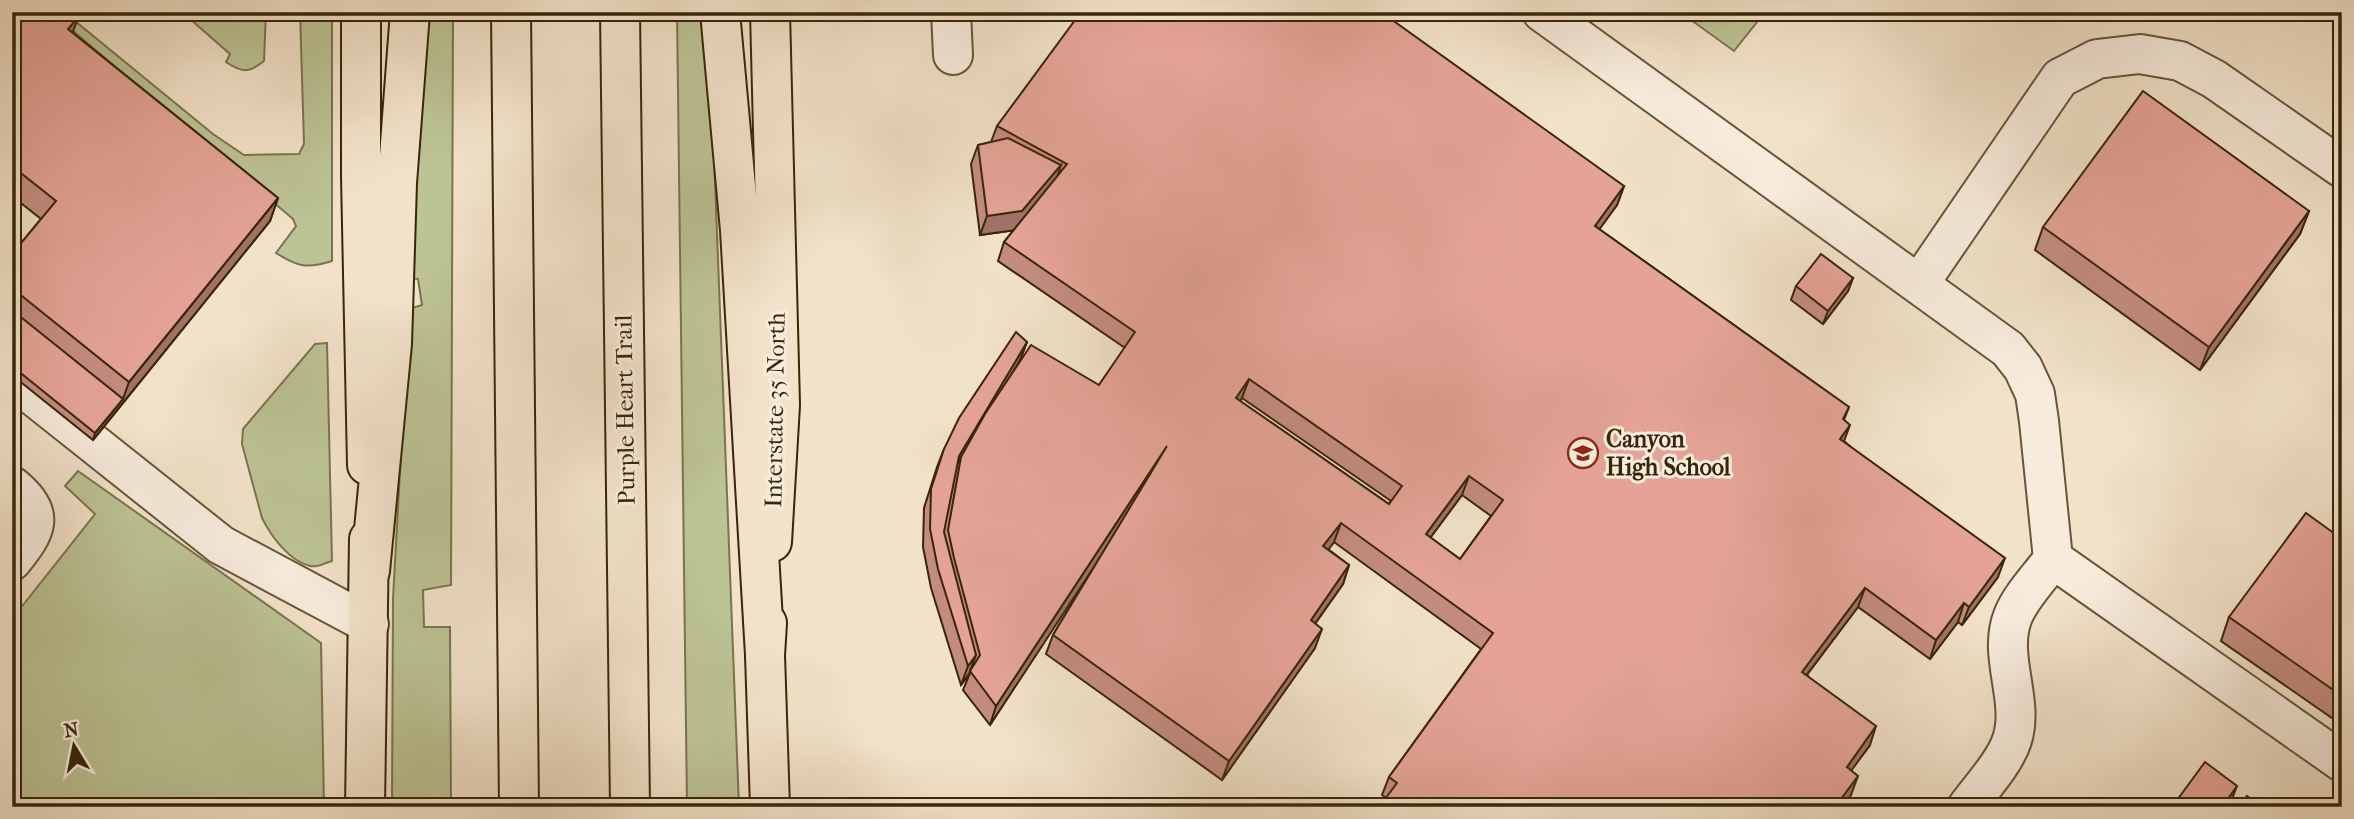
<svg xmlns="http://www.w3.org/2000/svg" width="2354" height="819" viewBox="0 0 2354 819" font-family="'IM FELL French Canon',serif">
<rect width="100%" height="100%" fill="#f2e2c9"/>
<filter id="stains"><feTurbulence type="fractalNoise" baseFrequency=".00286" numOctaves="4"/><feColorMatrix values="0 0 0 0 .2 0 0 0 0 .09 0 0 0 0 .02 0 0 0 .5 -.17"/></filter>
<radialGradient id="worn" r=".72"><stop offset=".6" stop-color="#630" stop-opacity="0"/><stop offset="1" stop-color="#630" stop-opacity=".3"/></radialGradient>
<g fill="#bcc395" stroke="#7a744e" stroke-width="2">
<path d="M51 12H64L213 134 244 155 299 154 304 144 300 12H332V261C307 269 298 267 276 253L296 226 293 219Z"/>
<path d="M182 12H266L264 61C249 73 242 73 226 62L230 54Z"/>
<path d="M428 12H453L451 585 423 590 424 627H450L451 807H392L393 598 409 309 422 305 418 279 406 277Z"/>
<path d="M677 12H701L712 103 739 807H687Z"/>
<path d="M1680 12H1765L1734 51Z"/>
<path d="M327 343 332 561C324 563 318 568 310 566 289 561 271 536 262 518L242 444 243 429 315 344Z"/>
<path d="M78 471 321 643 324 807H12V619L95 514 65 486Z"/>
</g>
<g fill="none" stroke-linecap="round" stroke-linejoin="round">
<g stroke="#675538" stroke-width="42">
<g id="minor">
<path d="M951 12 953 55"/>
<path d="M1542 12 2008 349 2023 368 2035 394 2039 421 2053 559C2040 577 2021 596 2013 616 1997 656 2025 700 2012 740 2005 762 1981 788 1967 807"/>
<path d="M1919 284 2060 78 2097 59 2140 54 2180 61 2214 79 2342 168"/>
<path d="M12 379 221 545 369 624"/>
<path d="M12 486C47 514 36 531 12 561"/>
<path d="M2053 559 2342 762"/>
</g>
</g>
<g stroke="#392608" stroke-width="42">
<g id="major">
<path d="M361 12V177L367 465"/>
<path d="M770 12 780 405 772 542"/>
<path d="M767 623 765 655 770 807"/>
<path d="M365 807 369 539"/>
</g>
</g>
<g stroke="#392608" stroke-width="42">
<g id="highway">
<path d="M511 12 519 807"/>
<path d="M620 12 630 807"/>
<path d="M720 12 740 230 765 655"/>
<path d="M370 571 392 344 397 183 410 12"/>
</g>
</g>
<use href="#minor" stroke="#f7ecdc" stroke-width="38"/>
<use href="#major" stroke="#f2e2c9" stroke-width="38"/>
<use href="#highway" stroke="#f2e2c9" stroke-width="38"/>
</g>
<g fill="#c48c81" stroke="#392608" stroke-width="2" fill-rule="evenodd">
<path d="M12 12 73 33 278 198 270 221 93 440 12 375V254L41 219 12 196Z"/>
<path d="M997 126 1624 186 1617 205 1599 229 1849 407 1844 420V441L1998 577 1962 625 1958 622 1930 659 1858 607 1807 675 1870 745 1851 770V795L1386 798 1382 795 1389 777 1481 649 1334 542 1328 549 1349 565 1343 584 1315 624V648L1222 780 1046 654 1053 635 1100 556 990 725 963 690 972 668V666L969 674 961 685 931 588 923 547 924 508 937 467 944 449 1027 342 1020 360 1013 372 1099 385 1125 348 998 261 1004 242 1014 230 980 235 971 164 978 145 991 142ZM1242 398 1391 501 1389 504 1240 401ZM1462 495 1491 516 1460 559 1430 538Z"/>
<path d="M2309 211 2300 234 2200 370 2035 250 2043 227Z"/>
<path d="M1853 278 1848 291 1823 324 1791 300 1796 286Z"/>
<path d="M2342 471V484L2338 481Z"/>
<path d="M2342 539V725L2221 641 2229 617Z"/>
</g>
<g fill="#a07269" stroke="#392608" stroke-width="2">
<path d="M79 16 70 39 68 29Z"/>
<path d="M1061 165 1055 184 1016 230 980 235 987 216Z"/>
<path d="M1624 186 1617 205 1588 245 1595 226Z"/>
<path d="M278 198 270 221 93 440 95 433 123 399 129 382Z"/>
<path d="M2309 211 2300 234 2200 370 2209 347Z"/>
<path d="M1853 278 1848 291 1823 324 1828 311Z"/>
<path d="M1027 342 1020 360 961 460V457L952 475 959 456Z"/>
<path d="M1249 379 1242 398 1229 417 1236 398Z"/>
<path d="M1850 425 1843 444 1840 439Z"/>
<path d="M1167 446 1161 465 990 725 996 706Z"/>
<path d="M1469 476 1462 495 1419 553 1426 534Z"/>
<path d="M1341 523 1334 542 1317 565 1323 546Z"/>
<path d="M2005 558 1998 577 1962 625 1969 607Z"/>
<path d="M1349 565 1343 584 1304 639 1311 620Z"/>
<path d="M1865 588 1858 607 1795 690 1802 672Z"/>
<path d="M1964 603 1958 622 1930 659 1936 640Z"/>
<path d="M1322 629 1315 648 1222 780 1229 761Z"/>
<path d="M976 655 969 674 961 685 968 666Z"/>
<path d="M1876 726 1870 745 1840 786 1847 767Z"/>
<path d="M1858 776 1851 795 1842 807H1835Z"/>
<path d="M2237 786 2232 799 2227 807H2222Z"/>
</g>
<g fill="#e4a396" stroke="#392608" stroke-width="2" fill-rule="evenodd">
<path d="M12 12H74L79 16 68 29 278 198 129 382 12 288V254L56 201 12 166Z"/>
<path d="M1081 12H1381L1624 186 1595 226 1849 407 1843 419 1850 425 1840 439 2005 558 1969 607 1964 603 1936 640 1865 588 1802 672 1876 726 1847 767 1858 776 1835 807H1379L1397 783 1389 777 1493 633 1341 523 1323 546 1349 565 1311 620 1322 629 1229 761 1053 635 1167 446 996 706 970 671 980 655 954 558 948 530 961 457 985 414 1031 345 1099 385 1135 332 1004 242 1067 164 997 126ZM1249 379 1402 486 1389 504 1236 398ZM1469 476 1503 500 1460 559 1426 534Z"/>
<path d="M2143 91 2309 211 2209 347 2043 227Z"/>
<path d="M1008 138 1061 165 1022 211 987 216 978 145Z"/>
<path d="M1821 254 1853 278 1828 311 1796 286Z"/>
<path d="M12 310 123 399 95 433 12 366Z"/>
<path d="M1016 332 1027 342 959 456 944 532 976 655 968 666 938 569 930 529 931 489 944 449 959 418Z"/>
<path d="M2306 513 2342 539V696L2229 617Z"/>
<path d="M2205 762 2237 786 2222 807H2172Z"/>
<path d="M2247 796 2262 807H2239Z"/>
</g>
<defs>
<g id="school-ring" transform="scale(1.575)"><circle r="9.5" fill="#f7ecdc" stroke="#8f2418" stroke-width="1.5"/><path d="M0-5L7-2L0 1L-7-2ZM-4 1L0 2.5L4 1V4Q0 6-4 4Z" fill="#8f2418"/></g>
</defs>
<g fill-rule="evenodd">
<use href="#school-ring" x="1583" y="453"/>
</g>
<g text-anchor="middle" stroke-width="6" stroke-linejoin="round" paint-order="stroke">
<g font-size="24" fill="#392608" stroke="#f7ecdc">
<text transform="translate(625 410) rotate(-91)" y="8">Purple Heart Trail</text>
<text transform="translate(775 410) rotate(-89)" y="8">Interstate 35 North</text>
</g>
<g font-size="24" font-weight="bold" fill="#392608" stroke="#f7ecdc" text-anchor="start">
<text x="1606" y="447">Canyon<tspan x="1606" dy="28">High School</tspan></text>
</g>
</g>
<rect width="2354" height="819" fill="none" stroke="#f2e2c9" stroke-width="42"/>
<rect x="14" y="14" width="2326" height="791" fill="none" stroke="#392608" stroke-width="3.5"/>
<rect x="21" y="21" width="2312" height="777" fill="none" stroke="#392608" stroke-width="2"/>
<g transform="translate(74 746) rotate(350)" stroke="#f7ecdc" stroke-width="5" paint-order="stroke">
<path d="M0-5L12 26L0 18L-12 26Z" fill="#392608"/>
<text y="-10" font-size="19" font-weight="bold" text-anchor="middle" fill="#392608">N</text>
</g>
<rect width="100%" height="100%" filter="url(#stains)"/>
<rect width="100%" height="100%" fill="url(#worn)"/>
</svg>
